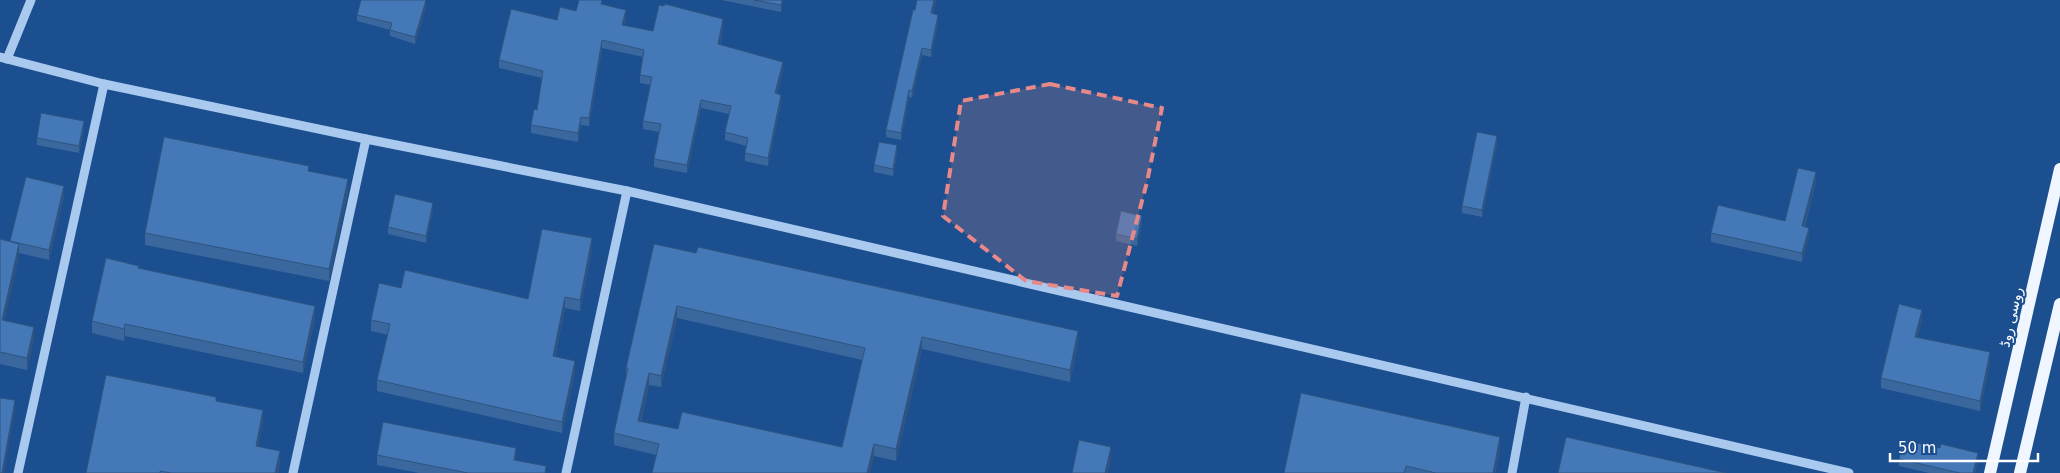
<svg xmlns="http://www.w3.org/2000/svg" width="2060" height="473" viewBox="0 0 2060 473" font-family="'DejaVu Sans','Noto Sans Arabic',sans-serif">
<rect width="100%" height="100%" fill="#1b4f8f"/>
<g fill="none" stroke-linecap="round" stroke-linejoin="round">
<g stroke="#a9c9ee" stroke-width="9">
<path d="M0 57 104 84 366 139 627 191 1849 473"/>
<path d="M7 59 31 0"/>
<path d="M18 473 104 84"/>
<path d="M293 473 366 139"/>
<path d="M566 473 627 191"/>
<path d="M1512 473 1526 397"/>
</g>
<g stroke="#f0f6ff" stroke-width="12">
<path d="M1990 473 2060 169"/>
<path d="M2020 473 2060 304"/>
</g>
</g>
<g fill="#3a679d" fill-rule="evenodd">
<path d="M721 0H783L781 12Z"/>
<path d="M917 0H936L933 14 938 22 931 57 922 55 912 98 909 97 901 140 886 137V130Z"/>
<path d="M603 5 626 18 624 25 653 31 723 27 720 44 783 70 777 94 781 103 768 166 745 161V153L746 146 725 140V132L729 114 701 108 687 173 654 167V159L659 132 643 129V121L650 85 640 83V75L643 57 602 48 589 126 581 125 578 142 531 133V125L537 110 542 78 499 68V60L557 20 576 11Z"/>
<path d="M426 7 415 44 390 36V30L357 21V15Z"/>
<path d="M84 128 79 153 37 145V138Z"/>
<path d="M1497 143 1482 217 1462 213V206Z"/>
<path d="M897 153 893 176 874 172V165Z"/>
<path d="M309 171 348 191 329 281 145 245V233Z"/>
<path d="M26 177 64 196 49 260 19 253 4 320 34 338 27 370 0 364V239L10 242Z"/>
<path d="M1816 182 1805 226 1809 237 1802 262 1711 242V233L1785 221Z"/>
<path d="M433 210 426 243 388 234V227Z"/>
<path d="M1142 224 1137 246 1116 241V234Z"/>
<path d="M654 244 1078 343 1070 382 922 349 896 461 874 456 656 455 614 445V433L626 376V368ZM677 318 862 360 842 447 678 429 641 422 649 385 661 387Z"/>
<path d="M592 249 580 311 565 308 555 357 575 372 562 433 377 391V380L388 335 371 331V320L401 288 528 299Z"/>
<path d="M139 268 315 318 303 373 125 336 124 341 92 333V321Z"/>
<path d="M1922 320 1917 337 1990 362 1980 411 1881 388V378Z"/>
<path d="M216 401 263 420 258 446 280 461 278 473H86Z"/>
<path d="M1500 449 1495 473H1284Z"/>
<path d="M377 455 516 458V460L546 473H419L377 465Z"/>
<path d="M1899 459 1978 460 1975 473H1929L1899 466Z"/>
</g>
<g fill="#305480">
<path d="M426 0V7L415 44V37Z"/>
<path d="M782 0H783L781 12V5Z"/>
<path d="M934 0H936L931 21V13Z"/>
<path d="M626 10V18L622 33V25Z"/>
<path d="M938 15V22L931 57V50Z"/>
<path d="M723 19V27L718 52V44Z"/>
<path d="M602 40V48L589 126V118Z"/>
<path d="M922 48V55L912 98V91Z"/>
<path d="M783 62V70L775 101V93Z"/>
<path d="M909 90V97L901 140V133Z"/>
<path d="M781 95V103L768 166V158Z"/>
<path d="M701 100V108L687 173V165Z"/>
<path d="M581 117V125L578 142V133Z"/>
<path d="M84 121V128L79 153V146Z"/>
<path d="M1497 136V143L1482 217V210Z"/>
<path d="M897 145V153L893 176V169Z"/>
<path d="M1816 172V182L1802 235V226Z"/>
<path d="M348 179V191L329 281V269Z"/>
<path d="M64 186V196L49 260V250Z"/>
<path d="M433 203V210L426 243V236Z"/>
<path d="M1142 216V224L1137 246V239Z"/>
<path d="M1809 228V237L1802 262V253Z"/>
<path d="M592 238V249L580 311V300Z"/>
<path d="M19 244V256L2 332V320Z"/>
<path d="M565 297V308L553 367V356Z"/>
<path d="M315 306V318L303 373V362Z"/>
<path d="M677 306V318L661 387V376Z"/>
<path d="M1922 310V320L1915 347V337Z"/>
<path d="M125 324V336L124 341V329Z"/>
<path d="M34 327V338L27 370V358Z"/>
<path d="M1078 331V343L1070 382V370Z"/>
<path d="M922 337V349L896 461V449Z"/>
<path d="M1990 352V362L1980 411V401Z"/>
<path d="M575 361V372L562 433V422Z"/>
<path d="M649 373V385L638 433V421Z"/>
<path d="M15 400V409L4 473H2Z"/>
<path d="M263 410V420L256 456V446Z"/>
<path d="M1500 437V449L1495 473H1493Z"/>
<path d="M874 444V456L870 473H867Z"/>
<path d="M1111 447V459L1108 473H1105Z"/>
<path d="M516 448V458L514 470V460Z"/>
<path d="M280 451V461L278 473H275Z"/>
<path d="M1978 453V460L1975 473H1973Z"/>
</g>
<g fill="#4478b7" stroke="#305480" fill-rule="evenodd">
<path d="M361 0H426L415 37 390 30 392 23 357 15Z"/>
<path d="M579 0H602L601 4 626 10 622 25 653 31 659 5 664 6 665 4 723 19 718 44 783 62 775 93 781 95 768 158 745 153 748 138 725 132 731 106 701 100 687 165 654 159 661 124 643 121 652 77 640 75 644 50 602 40 589 118 581 117 578 133 531 125 534 109 537 110 543 71 499 60 511 9 557 20 560 7 576 11Z"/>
<path d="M754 0H782L781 5Z"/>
<path d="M917 0H934L931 13 938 15 931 50 922 48 912 91 909 90 901 133 886 130 913 10H915Z"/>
<path d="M41 113 84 121 79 146 37 138Z"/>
<path d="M1477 132 1497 136 1482 210 1462 206Z"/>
<path d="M164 137 309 166 308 171 348 179 329 269 145 233Z"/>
<path d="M879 142 897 145 893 169 874 165Z"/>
<path d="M1798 168 1816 172 1802 226 1809 228 1802 253 1711 233 1718 205 1785 221Z"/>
<path d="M26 177 64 186 49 250 10 241Z"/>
<path d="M395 194 433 203 426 236 388 227Z"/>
<path d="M1121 211 1142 216 1137 239 1116 234Z"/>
<path d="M542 229 592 238 580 300 565 297 553 356 575 361 562 422 377 380 390 324 371 320 379 283 401 288 405 270 528 299Z"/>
<path d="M0 239 19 244 2 320 34 327 27 358 0 352Z"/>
<path d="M654 244 696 253 698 247 1078 331 1070 370 922 337 896 449 874 444 867 473H652L659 444 614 433 628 368H626ZM677 306 865 348 842 447 682 412 678 429 638 421 649 373 661 376Z"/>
<path d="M106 258 139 266 138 268 315 306 303 362 125 324 124 329 92 321Z"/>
<path d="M1899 304 1922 310 1915 337 1990 352 1980 401 1881 378Z"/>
<path d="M106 375 216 397V401L263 410 256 446 280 451 275 473H171L160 471V473H86Z"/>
<path d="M1301 393 1500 437 1493 473H1436L1406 466 1404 473H1284Z"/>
<path d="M0 398 15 400 2 473H0Z"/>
<path d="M383 422 516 448 514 460 546 466 545 473H468L377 455Z"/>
<path d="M1566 437 1726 473H1558Z"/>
<path d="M1079 440 1111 447 1105 473H1072Z"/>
<path d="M1903 440 1940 448 1941 444 1978 453 1973 473H1960L1899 459Z"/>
</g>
<path fill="#e88989" fill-opacity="0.2" stroke="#e88989" stroke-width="4" stroke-dasharray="10 6" stroke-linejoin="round" d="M1050 84 1162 108 1147 182 1117 296 1026 281 943 216 961 101Z"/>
<g text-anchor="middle" stroke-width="4" stroke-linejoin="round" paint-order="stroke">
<g font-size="14" fill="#fff" stroke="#1b4f8f">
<text transform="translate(2011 317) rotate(-77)" y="5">روسی روڈ</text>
</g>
</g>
<path d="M1890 453v8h148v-8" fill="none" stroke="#ffffff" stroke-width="2.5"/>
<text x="1898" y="453" font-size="15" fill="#ffffff" stroke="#1b4f8f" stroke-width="4" paint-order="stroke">50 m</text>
</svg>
